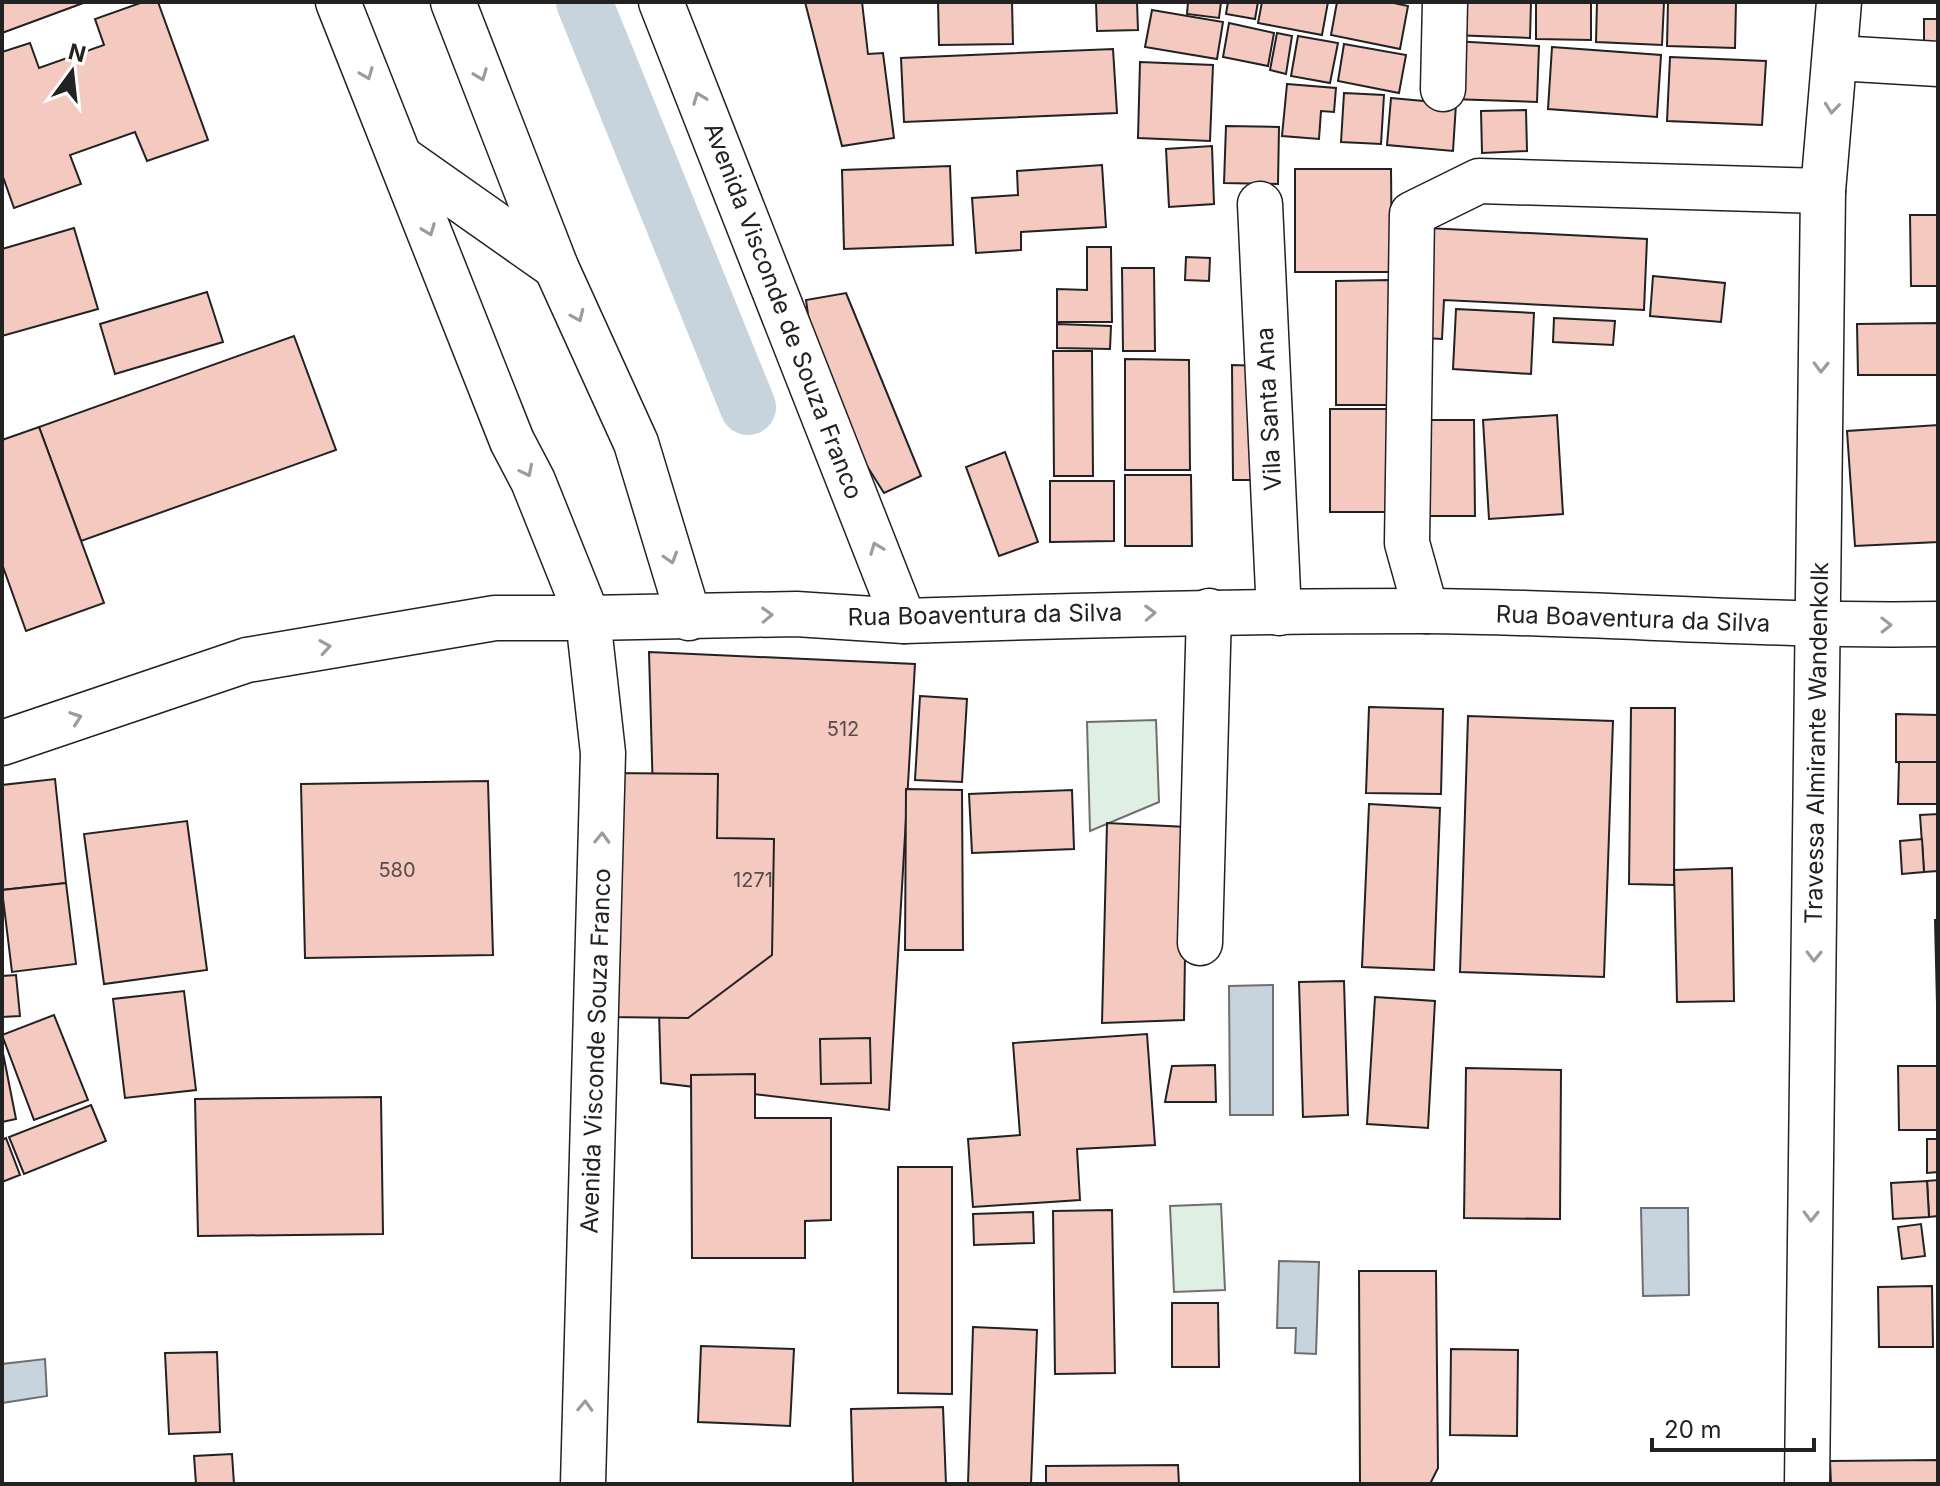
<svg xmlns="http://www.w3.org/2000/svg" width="1940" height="1486" viewBox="0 0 1940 1486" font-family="Inter,sans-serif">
<rect width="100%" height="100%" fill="#fff"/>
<g fill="#e0efe3" stroke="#6f6f6f" stroke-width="2">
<path d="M1156 720 1159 802 1090 831 1087 722Z"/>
<path d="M1221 1204 1225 1290 1174 1292 1170 1206Z"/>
</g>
<g fill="#c7d3dd" stroke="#6f6f6f" stroke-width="2">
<path d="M1273 985V1115H1230L1229 986Z"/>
<path d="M1641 1208H1688L1689 1295 1643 1296Z"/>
<path d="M1279 1261 1319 1262 1316 1354 1295 1353 1296 1328H1277Z"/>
<path d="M45 1359 47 1396 2 1403V1364Z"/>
</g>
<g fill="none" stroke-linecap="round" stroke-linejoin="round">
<path stroke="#c7d3dd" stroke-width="56" d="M584 2 748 407"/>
</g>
<g fill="#f3c9c0" stroke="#222" stroke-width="2">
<path d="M2 2H86L2 33Z"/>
<path d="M143 2H158L208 140 147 161 135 132 70 155 81 184 14 208 2 174V52L30 43 39 68 104 45 95 19Z"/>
<path d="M805 2H862L868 54 883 53 894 138 842 146Z"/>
<path d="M938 2H1012L1013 44 939 45Z"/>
<path d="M1096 2H1137L1138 30 1097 31Z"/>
<path d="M1188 2H1221L1219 18 1187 14Z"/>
<path d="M1228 2H1258L1255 19 1226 14Z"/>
<path d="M1262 2H1328L1322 35 1258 23Z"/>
<path d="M1337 2H1389L1408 6 1400 49 1331 35Z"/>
<path d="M1452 2H1531L1530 38 1451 35Z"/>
<path d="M1536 2H1591V40L1536 39Z"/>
<path d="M1597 2H1664L1662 45 1596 42Z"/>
<path d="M1668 2H1736L1735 48 1667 46Z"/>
<path d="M1152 10 1223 22 1217 59 1145 47Z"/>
<path d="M1924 19H1938V55L1924 56Z"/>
<path d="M1229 23 1274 33 1268 66 1223 57Z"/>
<path d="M1277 33 1292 36 1286 74 1270 70Z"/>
<path d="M1298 36 1338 43 1330 83 1291 76Z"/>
<path d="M1453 41 1539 46 1537 102 1451 99Z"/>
<path d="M1344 44 1406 55 1399 93 1338 81Z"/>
<path d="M1552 47 1661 55 1657 117 1548 109Z"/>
<path d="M1113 49 1117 113 904 122 901 58Z"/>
<path d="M1670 57 1766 61 1762 125 1667 121Z"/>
<path d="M1140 62 1213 65 1210 141 1138 138Z"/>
<path d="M1287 84 1336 88 1334 112 1321 111 1319 139 1282 136Z"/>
<path d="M1344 93 1384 95 1381 144 1341 142Z"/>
<path d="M1391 98 1456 104 1453 151 1387 145Z"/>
<path d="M1526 110 1527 151 1482 153 1481 111Z"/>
<path d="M1226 126 1279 127 1278 184 1224 183Z"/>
<path d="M1212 146 1214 204 1169 207 1166 149Z"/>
<path d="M1102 165 1106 227 1021 232V250L976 253 972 198 1018 195 1017 171Z"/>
<path d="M950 166 953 245 844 249 842 170Z"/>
<path d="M1295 169H1391L1392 272H1295Z"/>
<path d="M1910 215H1938V286H1911Z"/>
<path d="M74 228 98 309 2 336V249Z"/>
<path d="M1427 228 1647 239 1644 310 1444 300 1442 339 1422 338Z"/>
<path d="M1087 247H1111L1112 322H1057V289L1087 290Z"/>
<path d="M1186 257 1210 258 1209 281 1185 280Z"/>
<path d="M1122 268H1154L1155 351H1123Z"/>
<path d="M1653 276 1725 283 1721 322 1650 316Z"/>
<path d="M1389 280 1390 405H1336V281Z"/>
<path d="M207 292 223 342 115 374 100 324Z"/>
<path d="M846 293 921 476 884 493 818 388 806 300Z"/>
<path d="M1456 309 1534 313 1531 374 1453 369Z"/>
<path d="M1554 318 1615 321 1613 345 1553 342Z"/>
<path d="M1938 323V375H1858L1857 324Z"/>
<path d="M1057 324 1111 326 1110 349 1057 348Z"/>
<path d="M294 336 336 450 81 541 39 427Z"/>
<path d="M1053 351H1092L1093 476H1054Z"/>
<path d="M1125 359 1189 360 1190 470H1125Z"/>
<path d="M1232 365 1264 366V480H1233Z"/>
<rect x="1330" y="409" width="65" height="103"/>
<path d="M1557 415 1563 514 1489 519 1483 420Z"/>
<path d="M1412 420H1474L1475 516H1412Z"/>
<path d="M1938 425V542L1855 546 1847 431Z"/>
<path d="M39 427 104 603 26 631 2 564V440Z"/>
<path d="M1005 452 1038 542 999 556 966 467Z"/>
<path d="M1125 475H1191L1192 546H1125Z"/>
<path d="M1050 481H1114V541L1050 542Z"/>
<path d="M649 652 915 664 889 1110 661 1083Z"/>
<path d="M920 696 967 699 962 782 915 780Z"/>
<path d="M1369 707 1443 709 1441 794 1366 793Z"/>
<path d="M1631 708H1675L1674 885 1629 884Z"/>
<path d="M1896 714 1938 715V762H1896Z"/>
<path d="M1468 716 1613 721 1604 977 1460 972Z"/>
<path d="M1899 762H1938V804H1898Z"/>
<path d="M610 773 718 774 717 838 774 839 772 955 688 1018 608 1017Z"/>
<path d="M55 779 66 883 2 890V785Z"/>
<path d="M488 781 493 955 305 958 301 784Z"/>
<path d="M906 789 962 790 963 950H905Z"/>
<path d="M1072 790 1074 849 972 853 969 794Z"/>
<path d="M1369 804 1440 808 1434 970 1362 967Z"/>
<path d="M1938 814V871L1924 872 1920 815Z"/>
<path d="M187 821 207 970 104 984 84 834Z"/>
<path d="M1107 823 1187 827 1184 1020 1102 1023Z"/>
<path d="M1922 839 1924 872 1902 874 1900 841Z"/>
<path d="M1732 868 1734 1001 1677 1002 1674 870Z"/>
<path d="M66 883 76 964 12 972 2 890Z"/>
<path d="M1935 920H1938V1046Z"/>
<path d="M16 975 20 1016 2 1017V976Z"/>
<path d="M1344 981 1348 1115 1303 1117 1299 982Z"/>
<path d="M184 991 196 1090 125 1098 113 999Z"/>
<path d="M1375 997 1435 1001 1428 1128 1367 1124Z"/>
<path d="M54 1015 88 1100 34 1120 2 1035Z"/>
<path d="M1147 1034 1155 1145 1077 1149 1080 1200 973 1207 968 1139 1020 1135 1013 1043Z"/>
<path d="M870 1038 871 1083 821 1084 820 1039Z"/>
<path d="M2 1048 16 1119 2 1122Z"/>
<path d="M1215 1065 1216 1102H1165L1172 1066Z"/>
<path d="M1898 1066H1938V1130H1899Z"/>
<path d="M1466 1068 1561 1070 1560 1219 1464 1218Z"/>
<path d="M755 1074V1118H831V1220L805 1221V1258H692L691 1075Z"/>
<path d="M381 1097 383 1234 198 1236 195 1099Z"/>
<path d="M91 1105 106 1141 24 1174 9 1137Z"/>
<path d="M6 1138 20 1175 2 1182V1140Z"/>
<path d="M1927 1139H1938V1172L1927 1173Z"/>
<path d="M898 1167H952V1394L898 1393Z"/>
<path d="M1938 1180V1216L1929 1217 1927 1181Z"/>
<path d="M1927 1181 1929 1217 1893 1219 1891 1183Z"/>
<path d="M1112 1210 1115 1373 1055 1374 1053 1211Z"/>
<path d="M1033 1212 1034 1243 974 1245 973 1214Z"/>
<path d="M1921 1224 1925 1256 1902 1259 1898 1227Z"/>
<path d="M1359 1271H1436L1438 1468 1430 1484H1360Z"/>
<path d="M1932 1286 1933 1347H1879L1878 1287Z"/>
<path d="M1172 1303H1218L1219 1367H1172Z"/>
<path d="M973 1327 1037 1330 1031 1484H968Z"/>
<path d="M701 1346 794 1349 790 1426 698 1422Z"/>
<path d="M1451 1349 1518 1350 1517 1436 1450 1435Z"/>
<path d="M217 1352 220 1432 169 1434 165 1353Z"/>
<path d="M943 1407 946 1484H853L851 1409Z"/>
<path d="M232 1454 234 1484H196L194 1456Z"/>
<path d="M1938 1460V1484H1831L1830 1461Z"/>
<path d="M1178 1465 1179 1484H1046V1466Z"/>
</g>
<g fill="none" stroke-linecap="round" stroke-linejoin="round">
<g stroke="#222" stroke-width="47">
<g id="minor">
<path d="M1837 58 1938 64"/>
<path d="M1443 89 1445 2"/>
<path d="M1260 204 1279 613"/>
<path d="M1426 611 1407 543 1412 214 1479 181 1823 191"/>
<path d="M904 621C1078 615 1251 611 1424 611 1596 612 1766 627 1938 624"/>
<path d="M2 743 247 660 495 618H588"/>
<path d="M1200 943 1209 611"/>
<path d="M1807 1484 1823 191 1839 2"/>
</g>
</g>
<g stroke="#222" stroke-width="47">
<g id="major">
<path d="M338 2 512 441 533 481 588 618 603 753 583 1484"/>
<path d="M453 2 556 267 636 443 689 618"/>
<path d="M401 158 556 267"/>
<path d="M588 618 796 614 904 621 661 2"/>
</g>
</g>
<use href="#minor" stroke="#fff" stroke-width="44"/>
<use href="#major" stroke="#fff" stroke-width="44"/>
</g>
<defs><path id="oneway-chevron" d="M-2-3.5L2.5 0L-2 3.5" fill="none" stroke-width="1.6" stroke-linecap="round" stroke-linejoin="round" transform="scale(2)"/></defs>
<g stroke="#9c9c9c">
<use href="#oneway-chevron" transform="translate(367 74) rotate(68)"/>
<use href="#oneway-chevron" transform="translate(481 75) rotate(69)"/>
<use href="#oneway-chevron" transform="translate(699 98) rotate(-111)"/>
<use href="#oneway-chevron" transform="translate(1832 108) rotate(96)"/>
<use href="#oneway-chevron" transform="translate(429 230) rotate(69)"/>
<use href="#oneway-chevron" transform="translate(578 316) rotate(66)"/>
<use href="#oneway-chevron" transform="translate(1821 367) rotate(91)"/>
<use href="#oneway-chevron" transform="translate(527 471) rotate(63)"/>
<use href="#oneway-chevron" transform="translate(876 548) rotate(-111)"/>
<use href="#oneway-chevron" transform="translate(671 558) rotate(73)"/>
<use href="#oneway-chevron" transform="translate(1150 613) rotate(-2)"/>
<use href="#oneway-chevron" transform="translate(767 615) rotate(-2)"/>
<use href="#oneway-chevron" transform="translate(1886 625) rotate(-1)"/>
<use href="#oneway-chevron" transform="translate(325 647) rotate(-9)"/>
<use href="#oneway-chevron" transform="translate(76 718) rotate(-19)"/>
<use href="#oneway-chevron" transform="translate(602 838) rotate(-88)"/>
<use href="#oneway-chevron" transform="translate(1814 956) rotate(91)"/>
<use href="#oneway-chevron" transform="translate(1811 1216) rotate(91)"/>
<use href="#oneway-chevron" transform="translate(585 1406) rotate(-88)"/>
</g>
<g text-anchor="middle" stroke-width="6" stroke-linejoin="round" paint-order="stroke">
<g font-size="20" fill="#564c4a">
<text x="843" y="736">512</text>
<text x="397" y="877">580</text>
<text x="753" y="887">1271</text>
</g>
<g font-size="24" fill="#222" stroke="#fff">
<text transform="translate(783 311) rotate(69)" y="8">Avenida Visconde de Souza Franco</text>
<text transform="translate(1269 409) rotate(-93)" y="8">Vila Santa Ana</text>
<text transform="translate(985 615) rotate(-1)" y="8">Rua Boaventura da Silva</text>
<text transform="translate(1633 619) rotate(2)" y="8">Rua Boaventura da Silva</text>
<text transform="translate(1817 743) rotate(-89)" y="8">Travessa Almirante Wandenkolk</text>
<text transform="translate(596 1051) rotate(-88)" y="8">Avenida Visconde Souza Franco</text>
</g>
</g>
<rect width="1940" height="1486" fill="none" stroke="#222222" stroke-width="8"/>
<g transform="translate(72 72) rotate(15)" stroke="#ffffff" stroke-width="6" paint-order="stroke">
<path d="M0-6L14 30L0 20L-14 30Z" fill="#222222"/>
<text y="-12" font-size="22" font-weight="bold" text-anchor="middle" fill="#222222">N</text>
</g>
<path d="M1652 1438v12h162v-12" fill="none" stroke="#222222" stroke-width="4"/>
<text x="1664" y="1438" font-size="24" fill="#222222" stroke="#ffffff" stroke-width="6" paint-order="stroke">20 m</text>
</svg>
